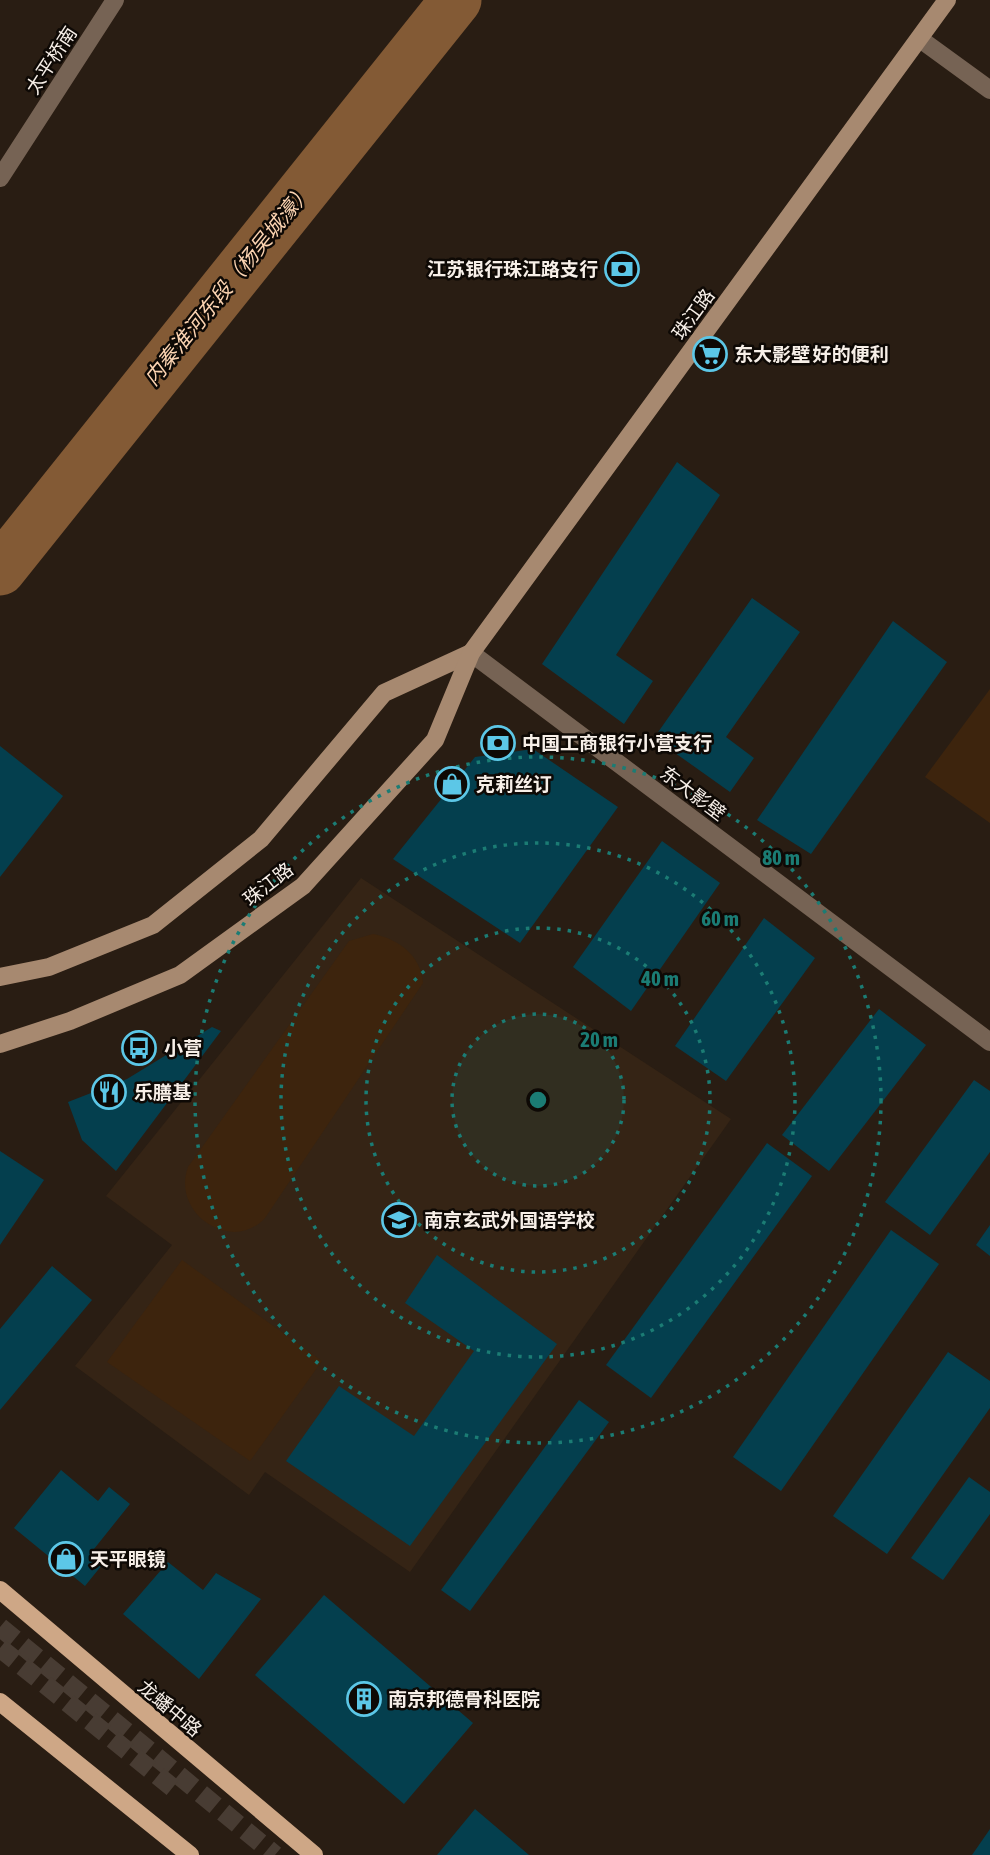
<svg xmlns="http://www.w3.org/2000/svg" width="990" height="1855" viewBox="0 0 990 1855" font-family="'Asap Condensed','Noto Sans SC',sans-serif">
<rect width="100%" height="100%" fill="#291d13"/>
<path fill="#352415" d="M361 878 731 1119 410 1572 265 1472 249 1495 75 1366 172 1245 106 1196Z"/>
<g fill="#3d240d">
<path d="M990 689V823L925 777Z"/>
<path d="M373 934C399 939 421 956 423 983L265 1218C232 1254 171 1214 188 1167L349 941Z"/>
<path d="M182 1260 322 1361 250 1461 107 1362Z"/>
</g>
<g fill="none" stroke-linecap="round" stroke-linejoin="round">
<path stroke="#835a35" stroke-width="51" d="M0 570 456 0"/>
</g>
<g fill="#043f4e">
<path d="M677 462 720 495 616 655 653 681 624 724 542 664Z"/>
<path d="M752 598 800 632 726 737 754 758 730 792 654 738Z"/>
<path d="M893 621 947 662 811 854 757 820Z"/>
<path d="M0 746 63 796 0 877Z"/>
<path d="M533 749 618 807 520 943 393 859 475 757Z"/>
<path d="M662 841 720 883 631 1011 573 967Z"/>
<path d="M764 918 815 958 726 1081 675 1046Z"/>
<path d="M879 1009 926 1045 829 1171 782 1135Z"/>
<path d="M212 1027 221 1031 116 1171 82 1140 68 1102 127 1079Z"/>
<path d="M974 1080 990 1091V1152L930 1235 885 1202Z"/>
<path d="M767 1143 812 1176 651 1398 606 1365Z"/>
<path d="M0 1151 44 1180 0 1245Z"/>
<path d="M990 1225V1256L976 1245Z"/>
<path d="M891 1230 939 1264 781 1491 733 1457Z"/>
<path d="M437 1255 557 1344 410 1546 286 1461 339 1386 414 1436 474 1351 405 1303Z"/>
<path d="M52 1266 92 1300 0 1410V1329Z"/>
<path d="M948 1352 990 1381V1408L887 1554 833 1516Z"/>
<path d="M579 1400 609 1422 470 1611 441 1590Z"/>
<path d="M61 1470 98 1501 109 1487 130 1504 94 1549 106 1560 85 1586 14 1528Z"/>
<path d="M969 1477 990 1492V1514L943 1580 911 1558Z"/>
<path d="M168 1562 203 1590 216 1573 261 1599 199 1679 123 1614Z"/>
<path d="M324 1595 473 1723 404 1804 255 1675Z"/>
<path d="M475 1809 529 1855H437Z"/>
<path d="M990 1829V1855H972Z"/>
</g>
<g fill="none" stroke-linecap="round" stroke-linejoin="round">
<g stroke="#483c33" stroke-width="19" stroke-dasharray="19 10" stroke-linecap="butt">
<path d="M0 1627 275 1855"/>
<path d="M0 1648 173 1788"/>
</g>
<g stroke="#766354" stroke-width="18">
<path d="M920 39 990 90"/>
<path d="M0 178 115 0"/>
<path d="M471 653 990 1042"/>
</g>
<g stroke="#a78970" stroke-width="18">
<path d="M0 977 49 967 153 925 261 839 384 693 471 653"/>
<path d="M0 1044 70 1021 180 975 303 886 435 740 471 653 947 0"/>
</g>
<g stroke="#cea786" stroke-width="18">
<path d="M0 1590 314 1855"/>
<path d="M0 1702 190 1855"/>
</g>
</g>
<circle cx="538" cy="1100" r="86" fill="#1b7c74" fill-opacity=".12"/>
<g fill="none" stroke="#1b7c74" stroke-width="3.5" stroke-dasharray="3.5 7">
<circle cx="538" cy="1100" r="86"/>
<circle cx="538" cy="1100" r="172"/>
<circle cx="538" cy="1100" r="257"/>
<circle cx="538" cy="1100" r="343"/>
</g>
<defs>
<g id="bank-ring" transform="scale(1.75)"><circle r="9.5" fill="#0e0905" stroke="#5cc7e7" stroke-width="1.5"/><path d="M-6-4H6V4H-6ZM0-2.3a2.3 2.3 0 1 0 0 4.6a2.3 2.3 0 1 0 0-4.6Z" fill="#5cc7e7"/></g>
<g id="supermarket-ring" transform="scale(1.75)"><circle r="9.5" fill="#0e0905" stroke="#5cc7e7" stroke-width="1.5"/><path d="M-6-5.5h2.5l.6 2H6L4.5 2H-2.5L-4.4-4H-6ZM-1.5 3.2a1.3 1.3 0 1 0 .1 0ZM3 3.2a1.3 1.3 0 1 0 .1 0Z" fill="#5cc7e7"/></g>
<g id="shop-ring" transform="scale(1.75)"><circle r="9.5" fill="#0e0905" stroke="#5cc7e7" stroke-width="1.5"/><path d="M-5-2.5h2.3a2.7 3.5 0 0 1 5.4 0H5L5.5 6h-11ZM-1.5-2.5h3a1.5 2.3 0 0 0-3 0Z" fill="#5cc7e7"/></g>
<g id="bus-ring" transform="scale(1.75)"><circle r="9.5" fill="#0e0905" stroke="#5cc7e7" stroke-width="1.5"/><path d="M-5-6H5V4H4V6H2V4H-2V6H-4V4H-5ZM-3.5-4V0h7V-4ZM-3.5 1.2v1.5H-2V1.2ZM2 1.2v1.5H3.5V1.2Z" fill="#5cc7e7"/></g>
<g id="restaurant-ring" transform="scale(1.75)"><circle r="9.5" fill="#0e0905" stroke="#5cc7e7" stroke-width="1.5"/><path d="M-5-6h1v4h1v-4h1v4h1v-4h1v5L-1.5 .5V6h-2V.5L-5-1ZM5-6V6H3V1.5H1.5Q1.5-4 5-6Z" fill="#5cc7e7"/></g>
<g id="school-ring" transform="scale(1.75)"><circle r="9.5" fill="#0e0905" stroke="#5cc7e7" stroke-width="1.5"/><path d="M0-5L7-2L0 1L-7-2ZM-4 1L0 2.5L4 1V4Q0 6-4 4Z" fill="#5cc7e7"/></g>
<g id="building-ring" transform="scale(1.75)"><circle r="9.5" fill="#0e0905" stroke="#5cc7e7" stroke-width="1.5"/><path d="M-4-6H4V6H1V3H-1V6H-4ZM-2.5-4.3h1.7v1.8h-1.7ZM.8-4.3h1.7v1.8H.8ZM-2.5-1h1.7V.8h-1.7ZM.8-1h1.7V.8H.8Z" fill="#5cc7e7"/></g>
</defs>
<g fill-rule="evenodd">
<use href="#bank-ring" x="622" y="269"/>
<use href="#supermarket-ring" x="710" y="354"/>
<use href="#bank-ring" x="498" y="743"/>
<use href="#shop-ring" x="452" y="784"/>
<use href="#bus-ring" x="139" y="1048"/>
<use href="#restaurant-ring" x="109" y="1092"/>
<use href="#school-ring" x="399" y="1220"/>
<use href="#shop-ring" x="66" y="1559"/>
<use href="#building-ring" x="364" y="1699"/>
</g>
<g text-anchor="middle" stroke-width="5" stroke-linejoin="round" paint-order="stroke">
<g font-size="19" fill="#f7efe8" stroke="#0e0905">
<text transform="translate(51 60) rotate(-57)" y="7">太平桥南</text>
<text transform="translate(693 314) rotate(-54)" y="7">珠江路</text>
<text transform="translate(693 793) rotate(37)" y="7">东大影壁</text>
<text transform="translate(268 884) rotate(-38)" y="7">珠江路</text>
<text transform="translate(170 1708) rotate(40)" y="7">龙蟠中路</text>
</g>
<g font-size="19" font-weight="bold" fill="#f7efe8" stroke="#0e0905" text-anchor="start">
<text x="598" y="276" text-anchor="end">江苏银行珠江路支行</text>
<text x="734" y="361">东大影壁 好的便利</text>
<text x="522" y="750">中国工商银行小营支行</text>
<text x="476" y="791">克莉丝订</text>
<text x="164" y="1055">小营</text>
<text x="134" y="1099">乐膳基</text>
<text x="424" y="1227">南京玄武外国语学校</text>
<text x="90" y="1566">天平眼镜</text>
<text x="388" y="1706">南京邦德骨科医院</text>
</g>
<g font-size="21" font-style="italic" fill="#fbd3b1" stroke="#0e0905">
<text transform="translate(228 285) rotate(-51)" y="7">内秦淮河东段（杨吴城濠）</text>
</g>
</g>
<circle cx="538" cy="1100" r="10" fill="#1b7c74" stroke="#0e0905" stroke-width="3.5"/>
<g font-size="21" text-anchor="middle" font-weight="bold" fill="#1b7c74" stroke="#0e0905" stroke-width="5" stroke-linejoin="round" paint-order="stroke">
<text x="781" y="865">80 m</text>
<text x="720" y="926">60 m</text>
<text x="660" y="986">40 m</text>
<text x="599" y="1047">20 m</text>
</g>
</svg>
